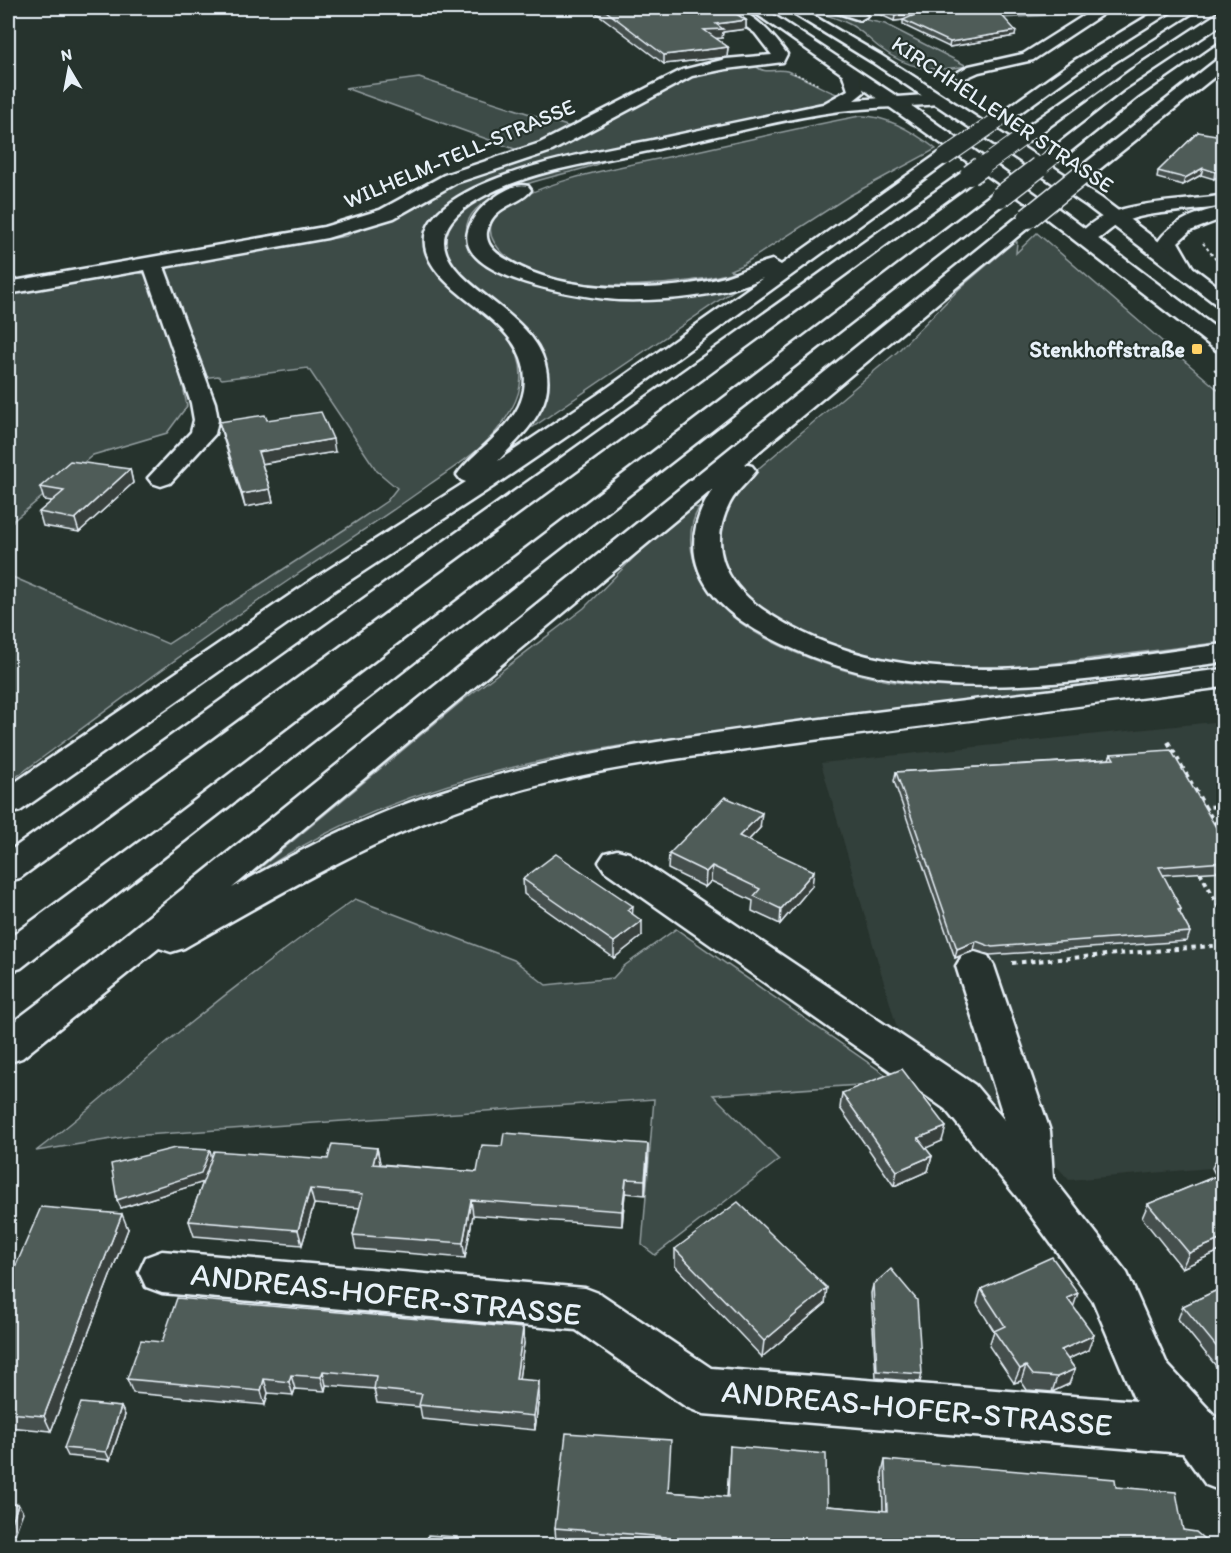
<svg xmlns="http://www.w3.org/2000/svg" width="1231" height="1553" viewBox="0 0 1231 1553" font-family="Itim,sans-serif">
<rect width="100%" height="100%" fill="#26332d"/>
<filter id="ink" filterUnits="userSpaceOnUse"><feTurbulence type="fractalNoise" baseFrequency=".0167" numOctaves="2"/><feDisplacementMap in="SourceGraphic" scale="12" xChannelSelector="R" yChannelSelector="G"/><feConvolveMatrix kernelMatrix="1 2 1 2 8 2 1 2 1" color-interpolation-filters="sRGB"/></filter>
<g filter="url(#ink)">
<path fill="#333f3a" d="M1223 721V1167L1069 1180 1013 1117 974 1087 901 1042 821 763Z"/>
<g fill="#3e4b47" stroke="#939ea0" stroke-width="1.5">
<path d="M809 8H830L858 18 885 24 967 66C933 72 909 70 880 48 869 40 861 29 847 23 835 17 822 15 809 8Z"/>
<path d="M993 8H1095L1086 13 1002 18Z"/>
<path d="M756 66C764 75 776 68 787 71 807 78 823 91 843 96L815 106 499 178C468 191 436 204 424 238 424 302 532 312 520 386 517 406 499 430 485 443 469 459 448 471 430 484 386 516 340 545 295 576 197 642 103 713 8 783V575L168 644 356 522 387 501 397 488 377 471 308 368 222 379 218 376 202 378 165 275 166 270 171 266 190 262 347 236 357 230 353 229 700 71Z"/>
<path d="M419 78 573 128 523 152 345 88Z"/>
<path d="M860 116C887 115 914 132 936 149L849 196 742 265 730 270 734 272C678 288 529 301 494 242 487 231 491 218 501 210 539 179 632 165 682 154 741 142 800 127 860 116Z"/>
<path d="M607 159C589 176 433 186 473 249L579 293 736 285 740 286 533 427H529C533 411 544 379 544 364 543 329 480 296 458 272 393 200 568 168 607 159Z"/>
<path d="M1037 233 1223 394V642L1040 665 983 669 926 668 879 661 819 642 757 607 732 580 721 555 720 529 732 500 745 483 759 468 897 352 959 289 1014 242H1017L1016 253Z"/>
<path d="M132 272 146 274 182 381 187 406 167 433 93 455 8 525V294Z"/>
<path d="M694 507 699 508C683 535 692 568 710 593 729 620 764 639 794 652 825 665 856 675 889 681 996 699 1117 674 1223 662V667L1156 678C1041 693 926 707 812 720 624 743 425 764 262 870L260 868 462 701 584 608 638 553Z"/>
<path d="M355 899 514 960 546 985 613 978 624 966 676 929 889 1077 903 1082 713 1095 779 1160 655 1255 642 1245 654 1099 131 1136 36 1151C86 1113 132 1071 180 1031 237 985 295 941 355 899Z"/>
</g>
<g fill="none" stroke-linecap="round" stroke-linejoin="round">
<g stroke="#e8f1f8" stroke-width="5">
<g id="minor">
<path d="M720 8C748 5 772 33 787 54L783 62 726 69 692 76 552 151 456 183 394 218 327 238 164 267 215 403 218 420 215 434 170 483 161 486 152 483 148 478 191 432 194 420 191 403 145 270 8 294V282L324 227 380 210 444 175 540 143 682 70 726 59 772 55 755 33Z"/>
<path d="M830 8C843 7 857 7 867 16L860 20 832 11Z"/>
<path d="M1096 8H1112L1033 60 979 72 961 80 953 75 969 66 1023 54Z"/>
<path d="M1224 195V206C1191 212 1154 210 1123 222 1107 228 1097 248 1079 243L1076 239C1105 197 1179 204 1224 195Z"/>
<path d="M1218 208 1224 210V218L1190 231 1178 242 1193 268 1190 272H1176L1158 242C1172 221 1194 214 1218 208Z"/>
<path d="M617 850 629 853 975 1085 1005 1121 956 966 962 956 975 952 988 956 994 966 1050 1131 1053 1178 1127 1273 1167 1364 1224 1426V1492L1206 1485 1183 1453 703 1414 686 1407 576 1330 162 1293 146 1287 139 1272 146 1257 162 1251 585 1288 601 1294 711 1368 1137 1401 1133 1396 1093 1301 1017 1197 945 1109 605 871 599 862 605 853Z"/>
</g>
</g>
<g stroke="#e8f1f8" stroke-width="5">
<g id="major">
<path d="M748 8H763L913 107 1041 198 1039 202H1025Z"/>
<path d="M784 8H800L882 56 1101 198 1224 291V307L1217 305 1087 206 872 62Z"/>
<path d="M1045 202 1052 204 1224 334V352L1216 350 1038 212 1036 208 1038 204Z"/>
</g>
</g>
<g stroke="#e8f1f8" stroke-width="5">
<g id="highway">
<path d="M1161 8H1177L1085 66 1003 125H991L989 121 1075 60Z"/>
<path d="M1205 8H1221L1128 69 1028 142H1016L1014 138 1016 134 1118 63Z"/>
<path d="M1224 26V37L1138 97 1058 161H1046L1043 157 1046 153 1126 91Z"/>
<path d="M1224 57V69L1086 180H1074L1071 176 1074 172 1219 58Z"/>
<path d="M850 67 858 72 864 92 854 100 939 94 947 99 939 104C906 107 873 107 840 111 780 119 721 136 662 148 606 161 544 167 492 192 473 201 444 218 444 242 445 285 532 311 545 364 549 379 548 395 541 408 531 429 513 444 498 461L597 395 763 278C720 297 666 301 619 300 588 298 450 279 469 228 474 214 483 205 495 197 505 190 517 183 528 186L531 190C520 206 492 204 487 232 485 247 500 256 511 262 566 295 664 293 725 277 741 272 756 264 772 260L781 265 939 153H951L954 157 613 405 494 486 335 590 20 811 8 814V787L315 578 466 482 461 480 457 475C477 447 518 427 524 390 533 333 471 311 440 275 361 184 611 149 658 139 713 127 768 116 823 104L848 90 842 72Z"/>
<path d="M970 170 976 171 979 175 976 179 20 878 8 881V852L964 171Z"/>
<path d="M1000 191 1007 193 1009 197 1007 201 21 968 8 972V939L173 817 993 193Z"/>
<path d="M1028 212 1035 214 1037 218 1035 222 744 464 752 466 756 471C748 482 737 490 730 503 708 546 724 582 762 609 896 702 1073 664 1224 644V662C1080 681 926 711 789 647 762 634 734 620 715 597 686 562 689 525 713 489L232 888C301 850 371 813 447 790 573 750 705 734 836 717 965 701 1094 685 1224 669V687C1087 705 950 723 813 740 697 756 577 768 466 807 366 842 276 896 184 948L171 952 159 948 22 1058 8 1063V1026L87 966 1021 214Z"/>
</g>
</g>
<path stroke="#e8f1f8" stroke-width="1.5" stroke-dasharray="2 2" stroke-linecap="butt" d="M794 73 819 85"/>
<g stroke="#e8f1f8" stroke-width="2" stroke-dasharray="3 3" stroke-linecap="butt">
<path d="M1203 243 1217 261"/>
<path d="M1214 369 1224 377"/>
</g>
<g stroke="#e8f1f8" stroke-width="4" stroke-dasharray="4.5 4.5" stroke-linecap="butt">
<path d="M1168 742 1205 807"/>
<path d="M1224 806 1205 807 1224 838"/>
<path d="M1200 872 1224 916"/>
<path d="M1012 963 1224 945"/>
</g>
<use href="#minor" fill="#26332d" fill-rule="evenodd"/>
<use href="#major" fill="#26332d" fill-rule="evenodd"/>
<use href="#highway" fill="#26332d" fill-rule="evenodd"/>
<g stroke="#e8f1f8" stroke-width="18" stroke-linecap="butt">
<g id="highway-bridge-far1">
<path d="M945 157 997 121"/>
<path d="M979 169 1022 138"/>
<path d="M1037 169 1052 157"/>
</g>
</g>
<g stroke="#e8f1f8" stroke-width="23" stroke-linecap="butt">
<g id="highway-bridge">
<path d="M970 175 981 167"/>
<path d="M1000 197 1039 167"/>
<path d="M1028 218 1080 176"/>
</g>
</g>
<use href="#highway-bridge-far1" stroke="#26332d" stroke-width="16"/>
<use href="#highway-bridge" stroke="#26332d" stroke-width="20"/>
</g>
<g fill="#454f4d" stroke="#e8f1f8" stroke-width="1.5">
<path d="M590 8H727L746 20V29L723 32 722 38H715L728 47 727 57 664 64Z"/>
<path d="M866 8H995L1015 36 949 47 903 25V20L894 21Z"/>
<path d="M1198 132 1224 173 1214 179 1201 175 1183 185 1157 178 1158 171Z"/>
<path d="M267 420 335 452 262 464 270 489 273 502 245 507 222 434 219 422Z"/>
<path d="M130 469 133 483 79 532 43 526 39 512 52 501 44 500 40 487Z"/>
<path d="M1111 754 1224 841V871L1163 875 1181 909 1180 913 1190 932 1187 941 990 955 974 950 955 958 894 781 896 772 1109 759Z"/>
<path d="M760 828 748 841 812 886 780 924 752 911 753 901 711 881 705 887 668 869 669 854Z"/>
<path d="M523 879 642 936 614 958 524 894Z"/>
<path d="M842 1093 942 1141 925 1148 932 1156 928 1171 894 1186 840 1108Z"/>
<path d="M377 1148 380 1164 477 1172 648 1159 645 1195 625 1193 622 1226 473 1215 465 1258 356 1249 353 1235 360 1208 314 1204 302 1245 194 1236 189 1221 203 1182 121 1208 211 1157 328 1159Z"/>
<path d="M1224 1153V1249L1182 1268 1142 1218 1148 1204 1216 1176 1212 1168 1219 1154Z"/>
<path d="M128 1229 51 1431 8 1427V1284Z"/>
<path d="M675 1249 825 1304 762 1357 675 1266Z"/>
<path d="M873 1285 922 1374 920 1382 876 1378 871 1293Z"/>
<path d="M1224 1287V1376L1178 1319 1183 1306Z"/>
<path d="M981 1289 1073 1307 1088 1350 1068 1359 1075 1369 1069 1384 1052 1392 1027 1390 1021 1381 1014 1383 989 1346 994 1331 977 1304Z"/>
<path d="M162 1342 524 1343 519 1379 539 1394 535 1430 422 1419 420 1407 377 1403 374 1389 326 1385 325 1391 295 1389 293 1395 268 1393 265 1405 133 1393 127 1379Z"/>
<path d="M121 1407 125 1415 110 1460 68 1456 64 1448Z"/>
<path d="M730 1446 827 1506 883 1511 882 1473 885 1460 1116 1487 1183 1530 1211 1545H606L556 1542 555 1528 668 1492 727 1497Z"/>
</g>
<g fill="#38403e" stroke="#e8f1f8" stroke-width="1.5">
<path d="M917 14 916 19 894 21 895 16Z"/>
<path d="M746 20V29L723 32 722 38 704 39V30L716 24Z"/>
<path d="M1016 31 1015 36 949 47 950 42Z"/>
<path d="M728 47 727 57 664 64V55Z"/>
<path d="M1224 167V173L1214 179 1215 172Z"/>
<path d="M1203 168 1201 175 1183 185 1185 178Z"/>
<path d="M333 439 335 452 260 464 258 452Z"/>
<path d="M130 469 133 483 79 532 75 519Z"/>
<path d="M270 489 273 502 245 507 242 494Z"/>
<path d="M762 813 760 828 738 851 739 836Z"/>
<path d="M712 866 711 881 705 887 706 872Z"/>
<path d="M814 871 812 886 780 924 781 909Z"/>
<path d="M633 906 632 921 627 910Z"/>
<path d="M642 921V936L614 958V942Z"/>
<path d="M976 941 974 950 955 958 957 949Z"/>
<path d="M946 1127 942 1141 915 1153 918 1138Z"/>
<path d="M648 1144V1159L645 1195V1180Z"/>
<path d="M377 1148 380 1163 376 1179 373 1164Z"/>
<path d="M210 1150 212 1159 204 1182 121 1208 117 1200Z"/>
<path d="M932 1156 928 1171 894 1186 897 1171Z"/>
<path d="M626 1179 625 1193 622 1226V1211Z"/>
<path d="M310 1189 314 1204 302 1245 298 1230Z"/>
<path d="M471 1200 473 1215 465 1258 463 1243Z"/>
<path d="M122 1214 128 1229 51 1431 44 1416Z"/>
<path d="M1224 1238V1249L1182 1268 1189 1253Z"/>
<path d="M827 1288 825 1304 762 1357 764 1341Z"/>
<path d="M1078 1293 1073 1308 1067 1298Z"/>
<path d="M523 1328 524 1343 517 1393 516 1379Z"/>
<path d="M1094 1335 1088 1350 1055 1365 1061 1350Z"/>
<path d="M1026 1366 1021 1381 1014 1383 1020 1369Z"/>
<path d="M1075 1369 1069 1384 1052 1392 1057 1377Z"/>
<path d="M323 1371 326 1385 325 1391 321 1377Z"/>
<path d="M291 1375 295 1389 293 1395 289 1382Z"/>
<path d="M264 1379 268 1393 265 1405 261 1391Z"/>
<path d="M539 1381V1394L535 1430 534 1416Z"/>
<path d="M121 1407 125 1415 110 1460 106 1452Z"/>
<path d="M18 1504 23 1512 11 1545H8V1535Z"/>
</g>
<g fill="#505c59" stroke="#e8f1f8" stroke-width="1.5">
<path d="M602 8H727L746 20 716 24 723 29 704 30 728 47 664 55Z"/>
<path d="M877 8H995L1016 31 950 42 903 20 917 14 895 16Z"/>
<path d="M1198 132 1216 135 1224 132V167L1215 172 1203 168 1185 178 1158 171Z"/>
<path d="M321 412 333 439 258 452 270 489 242 494 219 422 265 415 267 420Z"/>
<path d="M70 461 130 469 75 519 39 512 64 491 40 487Z"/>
<path d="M1171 750 1224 841V862L1159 867 1181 909 1178 910 1190 932 992 947 976 941 957 949 896 772 1114 759 1111 754Z"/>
<path d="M725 797 762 813 739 836 814 871 781 909 754 896 760 889 712 866 706 872 669 854Z"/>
<path d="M556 854 633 906 627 910 642 921 614 942 523 879Z"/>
<path d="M902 1069 946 1127 918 1138 932 1156 897 1171 842 1093Z"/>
<path d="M504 1133 648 1144 645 1180 626 1179 622 1211 471 1200 463 1243 353 1235 363 1194 310 1189 298 1230 189 1221 214 1151 328 1159 332 1144 377 1148 373 1164 477 1172 482 1145 502 1146Z"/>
<path d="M175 1148 210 1150 201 1173 117 1200 111 1164Z"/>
<path d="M1224 1153V1163L1219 1154Z"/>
<path d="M1224 1173V1238L1189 1253 1148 1204Z"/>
<path d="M738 1202 827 1288 764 1341 675 1249Z"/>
<path d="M41 1207 122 1214 44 1416 8 1413V1284Z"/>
<path d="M1052 1257 1078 1293 1067 1298 1094 1335 1061 1350 1075 1369 1057 1377 1033 1375 1026 1366 1020 1369 994 1331 1005 1326 981 1289Z"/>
<path d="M891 1269 917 1300 922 1374 877 1371 873 1285Z"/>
<path d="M1224 1287V1356L1183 1306Z"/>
<path d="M177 1298 523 1328 516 1379 539 1381 534 1416 419 1405 422 1394 374 1389 376 1376 323 1371 321 1377 291 1375 289 1382 264 1379 261 1391 127 1379 141 1340 162 1342Z"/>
<path d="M81 1403 121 1407 106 1452 64 1448Z"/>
<path d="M566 1433 671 1440 668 1492 728 1497 730 1446 826 1454 827 1506 887 1511 885 1460 1115 1479 1116 1487 1176 1492 1183 1530 1196 1532 1211 1545H755L715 1542V1545H665L666 1537 555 1528Z"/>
<path d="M8 1504H18L8 1535Z"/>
<path d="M428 1535 457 1537 456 1545H426Z"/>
</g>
</g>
<rect fill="#ffd166" stroke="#26332d" stroke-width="2" x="1191" y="343" width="12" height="12" rx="3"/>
<g text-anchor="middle" stroke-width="4.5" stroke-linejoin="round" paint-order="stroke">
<g font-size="22" fill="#e8f1f8" stroke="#26332d">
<text transform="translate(1003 114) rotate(34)" y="8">KIRCHHELLENER STRASSE</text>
<text transform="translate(459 153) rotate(-23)" y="8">WILHELM-TELL-STRASSE</text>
</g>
<g font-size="22" font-weight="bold" fill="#e8f1f8" stroke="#26332d" text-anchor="end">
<text x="1185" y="357">Stenkhoffstraße</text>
</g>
<g font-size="32" fill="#e8f1f8" stroke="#26332d">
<text transform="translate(386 1294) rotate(6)" y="11">ANDREAS-HOFER-STRASSE</text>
<text transform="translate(917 1408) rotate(5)" y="11">ANDREAS-HOFER-STRASSE</text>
</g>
</g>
<rect width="1231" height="1553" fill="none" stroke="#26332d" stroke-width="30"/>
<rect x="15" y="15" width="1201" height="1523" fill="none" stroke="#e8f1f8" stroke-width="2" filter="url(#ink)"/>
<g transform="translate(69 69) rotate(350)" stroke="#26332d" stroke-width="4.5" paint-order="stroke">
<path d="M0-4.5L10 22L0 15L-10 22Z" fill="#e8f1f8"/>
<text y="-9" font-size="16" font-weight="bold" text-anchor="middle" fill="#e8f1f8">N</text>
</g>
</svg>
